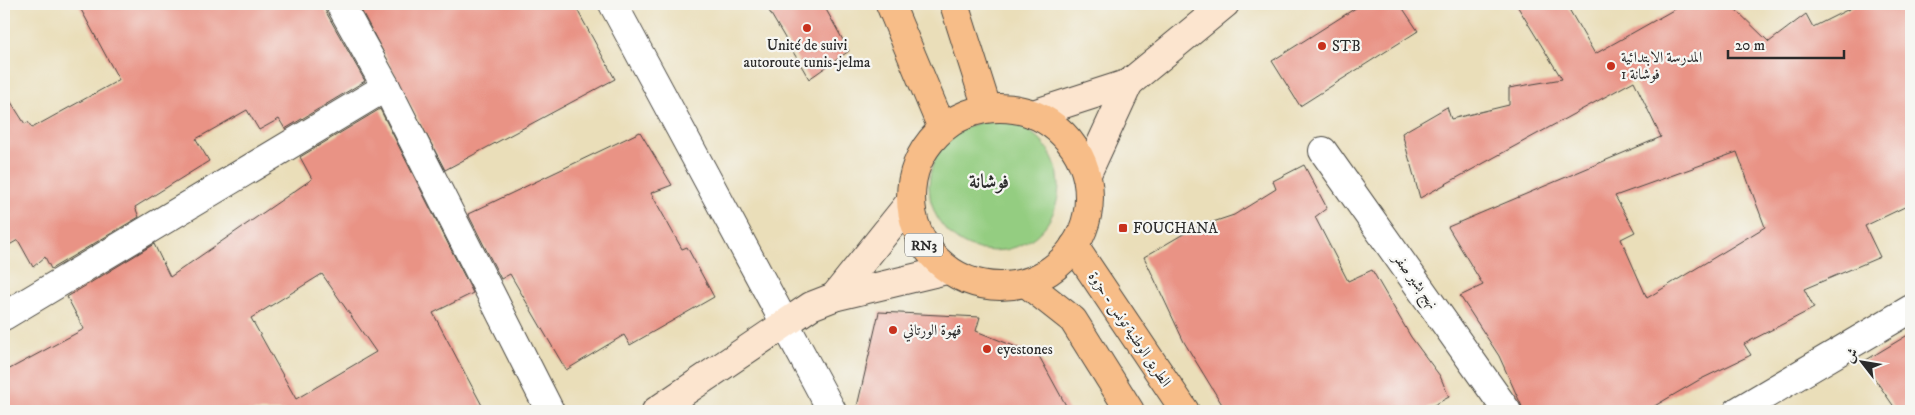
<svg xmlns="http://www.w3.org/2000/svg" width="1915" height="415" viewBox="0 0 1915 415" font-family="'IM FELL DW Pica',Amiri,serif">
<rect width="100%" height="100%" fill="#f6f6f2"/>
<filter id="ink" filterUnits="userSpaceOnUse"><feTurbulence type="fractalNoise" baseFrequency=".02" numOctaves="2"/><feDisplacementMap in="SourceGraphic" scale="10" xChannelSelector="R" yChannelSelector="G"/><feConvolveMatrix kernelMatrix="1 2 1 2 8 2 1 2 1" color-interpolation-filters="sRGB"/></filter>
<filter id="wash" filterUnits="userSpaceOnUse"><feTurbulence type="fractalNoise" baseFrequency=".0096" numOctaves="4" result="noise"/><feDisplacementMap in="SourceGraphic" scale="20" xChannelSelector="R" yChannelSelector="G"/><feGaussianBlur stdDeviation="1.12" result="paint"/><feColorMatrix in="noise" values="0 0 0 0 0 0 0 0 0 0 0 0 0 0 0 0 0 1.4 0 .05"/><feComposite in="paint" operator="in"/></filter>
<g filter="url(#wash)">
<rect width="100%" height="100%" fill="#eadeb9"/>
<circle fill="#94cd81" stroke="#607c56" cx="994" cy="186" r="65"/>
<g id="blocks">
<g fill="#e99385" fill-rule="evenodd">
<path d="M78 4H324L326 12 365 81 285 129 279 119 259 130 247 110 196 139 209 161 135 207 139 217 51 269 45 257 33 267 18 240 4 248V91L25 124 28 122 32 128 119 80Z"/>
<path d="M358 4H574L615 79 445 170Z"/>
<path d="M765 4H823L849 51 809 79Z"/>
<path d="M1362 4H1400L1418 31 1300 106 1272 61Z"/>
<path d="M1516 4H1566L1595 54 1684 4H1730L1769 42 1806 14 1813 27 1859 4H1906L1911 25V204L1865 226 1880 257 1804 289 1814 308 1744 344 1751 355 1699 380 1646 411H1524L1499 356 1460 296 1483 285 1448 227 1661 137 1634 81 1420 198 1402 133 1447 107 1451 119 1509 105V88L1562 79ZM1737 152 1765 227 1647 298 1621 239 1635 232 1615 196Z"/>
<path d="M380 109 473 293 433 313 485 411H4V372L84 329 67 297 154 244 170 277 312 179 300 157ZM322 274 376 352 296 399 251 318Z"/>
<path d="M640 132 672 185 651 193 682 249 687 247 714 297 630 345 624 335 566 370 510 274 501 279 468 214Z"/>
<path d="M1304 165 1327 208 1315 217 1348 281 1372 270 1411 337 1440 376 1449 397 1423 411H1226L1184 342 1144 257 1192 229 1234 215 1276 189 1273 181Z"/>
<path d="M879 312 980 317 976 331 1039 356 1069 411H856Z"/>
<path d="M1911 333V411H1897L1863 362Z"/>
</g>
</g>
</g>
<g filter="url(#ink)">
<use href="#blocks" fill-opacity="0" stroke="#484640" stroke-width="1"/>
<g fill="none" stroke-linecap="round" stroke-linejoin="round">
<g stroke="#484640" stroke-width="30">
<g id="street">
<path d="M340 4 386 87 550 411"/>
<path d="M613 4 832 411"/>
<path d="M1323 151 1507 411"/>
<path d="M4 316 386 87"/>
<path d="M1738 411 1911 309"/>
</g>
</g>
<g stroke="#484640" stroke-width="30">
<g id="secondary">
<path d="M1033 114 1129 83 1225 4"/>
<path d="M1087 174 1129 83"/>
<path d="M834 297 910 202"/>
<path d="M656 411 811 306 834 297 947 270"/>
</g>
</g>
<g stroke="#484640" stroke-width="30">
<g id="primary">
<path d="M890 4 942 128"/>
<path d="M954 4 987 108"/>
<circle cx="1000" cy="197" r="89"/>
<path d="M1074 246 1185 411"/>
<path d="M1026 283 1073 320 1130 411"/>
</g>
</g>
<use href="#street" stroke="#fff" stroke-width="28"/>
<use href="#secondary" stroke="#fce5cf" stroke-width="28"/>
<use href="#primary" stroke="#f7bd88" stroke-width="28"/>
</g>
</g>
<g fill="#c8321e" stroke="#f6f6f2" stroke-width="2">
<circle cx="807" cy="28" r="5"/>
<circle cx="1322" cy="46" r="5"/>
<circle cx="1611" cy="66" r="5"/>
<rect x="1118" y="223" width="10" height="10" rx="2.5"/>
<circle cx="893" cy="330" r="5"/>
<circle cx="987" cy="349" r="5"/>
</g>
<g text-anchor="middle" stroke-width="4.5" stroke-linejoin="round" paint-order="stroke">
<rect fill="#f6f6f2" stroke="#686867" stroke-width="1" x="905" y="233.5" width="38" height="23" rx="4"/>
<g font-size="14" font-weight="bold" fill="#2b2b2b">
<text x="924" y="250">RN3</text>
</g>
<g font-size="15" fill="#2b2b2b" stroke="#f6f6f2" text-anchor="start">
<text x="807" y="50" text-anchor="middle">Unité de suivi<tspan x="807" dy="17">autoroute tunis-jelma</tspan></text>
<text x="1332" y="51">STB</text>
<text x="1621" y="62">المدرسة الابتدائية<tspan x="1621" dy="17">فوشانة 1</tspan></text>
<text x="1133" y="233">FOUCHANA</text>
<text x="903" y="335">قهوة الورتاني</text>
<text x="997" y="354">eyestones</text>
</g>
<g font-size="15" fill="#2b2b2b" stroke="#f6f6f2">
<text transform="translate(1416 281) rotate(54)" y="5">نهج بشير صفر</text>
<text transform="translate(1130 329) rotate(56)" y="5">الطريق الوطنية تونس - حزوة</text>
</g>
<g font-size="20" font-weight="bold" fill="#2b2b2b" stroke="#f6f6f2">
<text x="989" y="188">فوشانة</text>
</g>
</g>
<rect width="1915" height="415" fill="none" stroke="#f6f6f2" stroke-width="20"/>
<g transform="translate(1862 362) rotate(301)" stroke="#f6f6f2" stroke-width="4" paint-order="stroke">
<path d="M0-4L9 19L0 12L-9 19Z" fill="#2b2b2b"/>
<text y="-8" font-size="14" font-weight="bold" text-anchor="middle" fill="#2b2b2b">ش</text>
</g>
<path d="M1728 50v8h116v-8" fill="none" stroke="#2b2b2b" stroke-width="2.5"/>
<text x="1735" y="50" font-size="15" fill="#2b2b2b" stroke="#f6f6f2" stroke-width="4" paint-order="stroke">20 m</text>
</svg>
